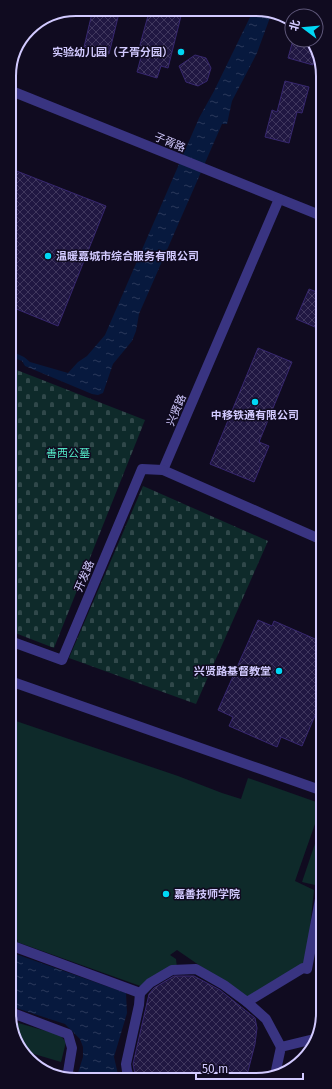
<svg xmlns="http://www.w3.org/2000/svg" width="332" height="1089" viewBox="0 0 332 1089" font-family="'Fira Sans','Noto Sans SC',sans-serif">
<defs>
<pattern id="cemetery-stones" width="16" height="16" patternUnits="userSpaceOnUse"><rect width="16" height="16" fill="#0e2a2a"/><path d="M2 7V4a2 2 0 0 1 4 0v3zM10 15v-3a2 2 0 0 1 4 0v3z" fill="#30484a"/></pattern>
<pattern id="water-ripples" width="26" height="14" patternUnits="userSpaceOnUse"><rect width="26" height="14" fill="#07193e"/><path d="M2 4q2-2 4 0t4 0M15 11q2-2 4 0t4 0" fill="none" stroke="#2a395b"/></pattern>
<pattern id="building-cross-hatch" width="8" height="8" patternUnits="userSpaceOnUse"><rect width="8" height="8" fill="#201742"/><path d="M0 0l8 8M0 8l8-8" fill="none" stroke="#40375e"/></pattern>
</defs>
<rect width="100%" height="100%" fill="#100b20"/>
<g fill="#0e2a2a">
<path d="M10 719 178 776 222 793 241 799 248 778 322 804 295 881 314 890 306 964 247 998 177 950 170 955 176 959 177 968 143 987 17 942 18 940 10 937Z"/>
<path d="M323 820V842L320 852H323V869L319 873 315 885 302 882Z"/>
<path d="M15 1022 60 1035 66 1042 61 1062 24 1051 12 1029Z"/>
</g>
<g fill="url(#cemetery-stones)">
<path d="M9 367 145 420 54 648 10 631Z"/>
<path d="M143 486 268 541 196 704 69 658Z"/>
</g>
<g fill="url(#water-ripples)">
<path d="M269 10 272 12 257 53 232 101 227 124H222L139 314 136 331 132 341 113 364 103 393 98 395 92 394 25 366 22 361 9 356V350L24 357 30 362 68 373 78 362 87 356 105 335 199 118 214 91 253 11Z"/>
<path d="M10 952 126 993 127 1013 114 1057 119 1079H76L83 1057V1047L80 1039 65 1024 10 1006Z"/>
</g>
<g fill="url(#building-cross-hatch)" stroke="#37276f">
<path d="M149 12H182L168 68 161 66 157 78 137 72 141 57 137 56Z"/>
<path d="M92 13H119L109 54 84 47Z"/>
<path d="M293 40H309L316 52 313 65 288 58Z"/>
<path d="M195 55 206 58 211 68 207 81 198 86 186 82 179 66Z"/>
<path d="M285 81 309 87 302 113 297 112 289 143 265 137 272 110 277 112Z"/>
<path d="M9 168 106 206 58 326 9 306Z"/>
<path d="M309 289 322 294V330L296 319Z"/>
<path d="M258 348 292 362 259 442 269 446 254 482 210 464Z"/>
<path d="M258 620 272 626 274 621 322 642V699L302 746 281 737 277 747 229 726 233 717 218 710Z"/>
<path d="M174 976H194L220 990 255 1018 257 1028 255 1044 246 1079H136L133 1064 149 994 154 988Z"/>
</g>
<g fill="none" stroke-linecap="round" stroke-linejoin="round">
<g stroke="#393481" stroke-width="10">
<path d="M9 90 322 216"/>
<path d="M279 199 163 470 322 540"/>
<path d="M10 641 62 660 142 469 163 470"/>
<path d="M10 681 323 791"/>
<path d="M10 945 140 993 139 1005 126 1064 127 1071 130 1079"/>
<path d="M140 993 150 983 172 970 196 969 224 985 247 1002 303 968 307 969 323 883"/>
<path d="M247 1002 266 1019 281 1047"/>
<path d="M10 1012 68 1034 72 1048 68 1072 66 1079"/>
<path d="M275 1075 281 1047 314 1039"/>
</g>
</g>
<g fill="#00d7f5" stroke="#100b20" stroke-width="1.5">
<circle cx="181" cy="52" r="4"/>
<circle cx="48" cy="256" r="4"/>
<circle cx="255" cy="402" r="4"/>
<circle cx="279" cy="671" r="4"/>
<circle cx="166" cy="894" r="4"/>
</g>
<g text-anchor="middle" stroke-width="3" stroke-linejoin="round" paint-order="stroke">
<g font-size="11" font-weight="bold" fill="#d2caff" stroke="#100b20" text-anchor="end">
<text x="173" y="56">实验幼儿园（子胥分园）</text>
<text x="56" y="260" text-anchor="start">温暖嘉城市综合服务有限公司</text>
<text x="255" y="419" text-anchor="middle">中移铁通有限公司</text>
<text x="271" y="675">兴贤路基督教堂</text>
<text x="174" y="898" text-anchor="start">嘉善技师学院</text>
</g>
<g font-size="11" fill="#d2caff" stroke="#100b20">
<text transform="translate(170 142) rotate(22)" y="4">子胥路</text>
<text transform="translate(176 410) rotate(-67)" y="4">兴贤路</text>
<text transform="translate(84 576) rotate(-67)" y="4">开发路</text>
</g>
<g font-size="11" fill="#51e4c3" stroke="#100b20">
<text x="68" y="457">善西公墓</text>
</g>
</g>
<path d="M0 0H332V1089H0ZM76 16H256A60 60 0 0 1 316 76V1013A60 60 0 0 1 256 1073H76A60 60 0 0 1 16 1013V76A60 60 0 0 1 76 16Z" fill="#100b20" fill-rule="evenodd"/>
<path fill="none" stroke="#d2caff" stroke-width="2" d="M76 16H256A60 60 0 0 1 316 76V1013A60 60 0 0 1 256 1073H76A60 60 0 0 1 16 1013V76A60 60 0 0 1 76 16Z"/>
<g transform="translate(304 28) rotate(286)"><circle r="19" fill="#100b20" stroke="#5e5779"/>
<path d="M0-3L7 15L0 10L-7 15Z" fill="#00d7f5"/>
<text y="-6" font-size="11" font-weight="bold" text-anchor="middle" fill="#d2caff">北</text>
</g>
<path d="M196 1073v6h107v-6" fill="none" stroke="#d2caff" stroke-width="2"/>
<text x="202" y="1073" font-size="12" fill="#d2caff" stroke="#100b20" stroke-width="3" paint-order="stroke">50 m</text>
</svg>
